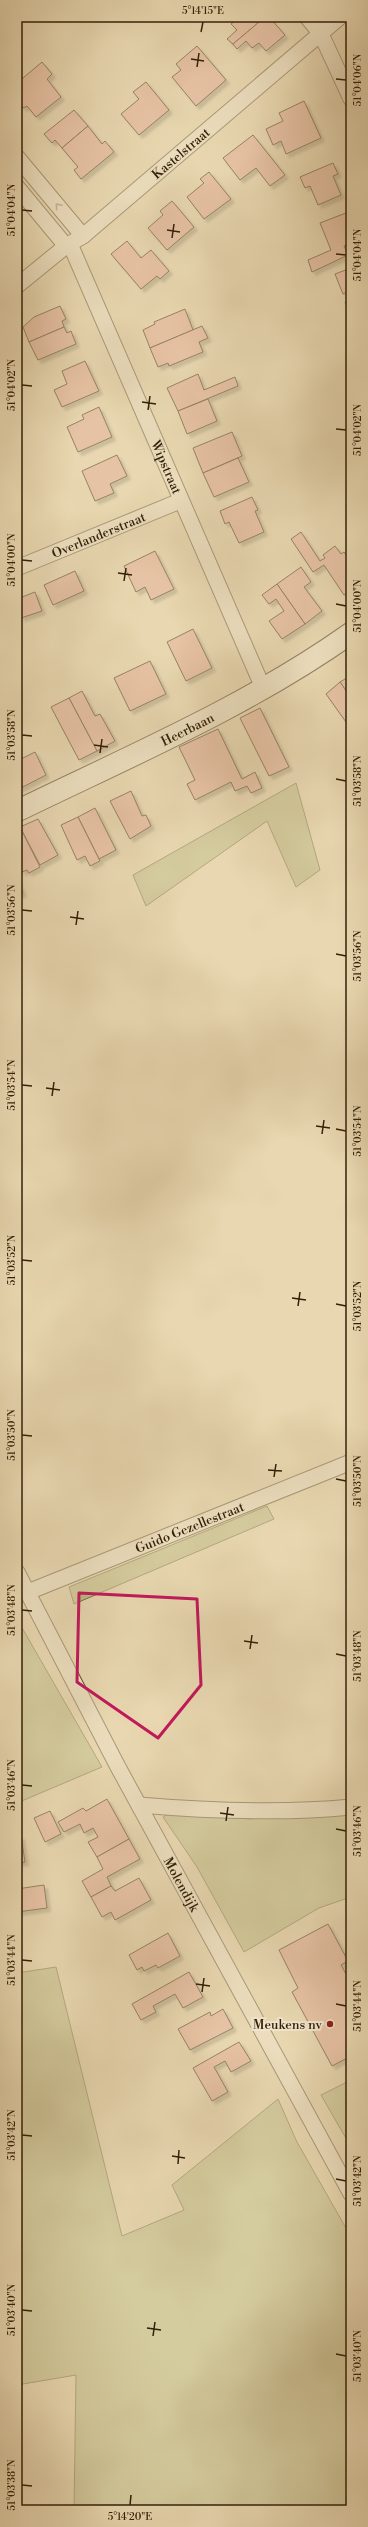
<svg xmlns="http://www.w3.org/2000/svg" width="368" height="2527" viewBox="0 0 368 2527" font-family="'Libre Bodoni',serif">
<defs>
<filter id="shadow"><feDropShadow dx="3.5" dy="3.5" stdDeviation="1" flood-color="#0004"/></filter>
</defs>
<rect width="100%" height="100%" fill="#e8d7b0"/>
<filter id="stains"><feTurbulence type="fractalNoise" baseFrequency=".005" numOctaves="4"/><feColorMatrix values="0 0 0 0 .2 0 0 0 0 .09 0 0 0 0 .02 0 0 0 .5 -.17"/></filter>
<radialGradient id="worn" r=".72"><stop offset=".6" stop-color="#630" stop-opacity="0"/><stop offset="1" stop-color="#630" stop-opacity=".3"/></radialGradient>
<g fill="#bcbd87" stroke="#786e48">
<path d="M296 783 320 870 296 887 267 821 146 906 133 875Z"/>
<path d="M267 1506 274 1519 74 1604 69 1587Z"/>
<path d="M17 1619 102 1767 17 1803Z"/>
<path d="M171 1812 250 1819 351 1813V1909L348 1898 319 1908 244 1952 197 1867 163 1817Z"/>
<path d="M56 1967 122 2236 184 2210 172 2185 278 2099 297 2142 351 2237V2510H74L76 2375 17 2385V1973Z"/>
<path d="M351 2080V2147L321 2095Z"/>
</g>
<g fill="#e6ab98" stroke="#332008" filter="url(#shadow)">
<path d="M239 17H265L233 44 227 39 237 30 231 24Z"/>
<path d="M265 17H269L285 35 266 51 259 43 252 48 246 41 237 49 233 44Z"/>
<path d="M197 46 226 80 196 106 172 77 181 70 176 64Z"/>
<path d="M42 62 52 74 47 79 61 97 36 117 27 106 23 108 17 101V83Z"/>
<path d="M146 82 169 110 139 135 121 114 139 99 133 92Z"/>
<path d="M304 101 321 138 286 154 281 141 273 145 266 129 283 121 279 113Z"/>
<path d="M74 110 88 126 62 148 55 140 52 143 44 134Z"/>
<path d="M88 126 102 144 105 141 114 152 81 179 74 170 78 167 62 148Z"/>
<path d="M253 135 285 175 270 186 256 168 240 180 223 158Z"/>
<path d="M333 163 338 174 333 176 341 195 318 205 310 186 305 188 300 177Z"/>
<path d="M209 172 231 199 204 219 187 197 204 183 200 179Z"/>
<path d="M172 201 194 227 167 250 148 228 163 215 160 211Z"/>
<path d="M351 211V243L344 246 348 255 312 272 308 260 331 250 320 223Z"/>
<path d="M127 241 141 258 151 250 169 271 160 279 157 276 141 289 111 254Z"/>
<path d="M351 268V290L343 294 335 274Z"/>
<path d="M351 300V316L345 302Z"/>
<path d="M60 306 66 319 62 321 64 327 29 342 23 327 34 317Z"/>
<path d="M185 309 193 330 150 348 143 330 155 324 154 322Z"/>
<path d="M202 326 208 338 199 342 203 352 169 366 168 363 158 367 150 348Z"/>
<path d="M64 327 67 333 71 331 76 344 38 360 29 342Z"/>
<path d="M85 361 99 391 62 407 54 390 67 384 62 371Z"/>
<path d="M198 374 204 390 235 377 238 386 178 411 167 388Z"/>
<path d="M208 399 217 421 187 434 178 411Z"/>
<path d="M99 407 112 437 78 452 67 427 84 419 82 415Z"/>
<path d="M232 432 242 456 203 473 193 448Z"/>
<path d="M117 455 127 476 110 484 114 493 95 501 82 471Z"/>
<path d="M238 458 249 482 214 497 203 473Z"/>
<path d="M252 497 258 510 255 511 264 532 239 543 229 522 225 524 220 511Z"/>
<path d="M301 532 320 561 325 558 323 555 335 546 341 554 344 552 351 562V590L344 595 324 565 313 572 291 539Z"/>
<path d="M155 551 174 589 151 600 145 587 136 592 124 566Z"/>
<path d="M351 551V562L346 554Z"/>
<path d="M301 567 311 582 304 587 322 611 305 624 277 584Z"/>
<path d="M75 571 84 591 53 605 44 585Z"/>
<path d="M277 584 305 624 282 639 269 621 284 611 276 599 269 604 262 595Z"/>
<path d="M35 592 42 611 21 618 17 599Z"/>
<path d="M193 629 212 668 186 681 167 642Z"/>
<path d="M150 661 166 694 130 711 114 678Z"/>
<path d="M350 676 351 677V698L340 682Z"/>
<path d="M340 682 351 698V729L326 694Z"/>
<path d="M82 691 95 716 100 714 115 741 97 751 69 698Z"/>
<path d="M69 698 97 751 79 760 51 707Z"/>
<path d="M260 708 289 767 269 776 240 718Z"/>
<path d="M218 729 242 779 255 772 262 788 251 793 247 786 235 791 231 782 195 800 187 784 195 780 179 747Z"/>
<path d="M35 752 46 775 17 790V761Z"/>
<path d="M131 791 142 816 146 815 151 826 130 839 110 801Z"/>
<path d="M95 808 116 850 99 859 78 817Z"/>
<path d="M78 817 100 861 90 866 85 856 77 860 61 825Z"/>
<path d="M38 819 58 855 40 865 20 827Z"/>
<path d="M20 827 40 867 29 873 27 870 22 872 17 860V829Z"/>
<path d="M17 879 23 893 17 896Z"/>
<path d="M107 1799 129 1839 97 1857 88 1842 98 1837 93 1828 84 1833 80 1824 64 1832 58 1822 83 1808 86 1811Z"/>
<path d="M50 1811 61 1834 45 1842 34 1818Z"/>
<path d="M21 1836 25 1862 17 1863V1837Z"/>
<path d="M129 1839 140 1859 107 1877 111 1886 91 1897 82 1881 103 1869 97 1857Z"/>
<path d="M139 1878 151 1900 115 1920 111 1912 102 1917 91 1897 111 1886 115 1891Z"/>
<path d="M44 1885 47 1908 17 1912V1889Z"/>
<path d="M328 1924 348 1961 341 1965 351 1983V2056L332 2066 292 1992 298 1988 279 1950Z"/>
<path d="M168 1933 180 1956 158 1968 156 1965 144 1971 142 1967 137 1970 129 1955Z"/>
<path d="M189 1972 203 1997 183 2008 175 1994 153 2006 156 2012 141 2020 132 2004Z"/>
<path d="M223 2009 233 2028 190 2050 178 2029 210 2012 211 2016Z"/>
<path d="M239 2042 251 2061 231 2072 225 2061 214 2067 228 2092 212 2101 193 2068Z"/>
</g>
<g fill="none" stroke-linecap="round" stroke-linejoin="round">
<g stroke="#604e32" stroke-width="17">
<g id="street">
<path d="M307 17 321 34 351 99"/>
<path d="M17 157 83 236"/>
<path d="M17 187 66 246"/>
<path id="s1" d="M70 244 264 690"/>
<path id="s2" d="M17 286 66 246 83 236 340 17"/>
<path id="s3" d="M17 568 180 501"/>
<path id="s4" d="M17 1572 118 1767 351 2194"/>
<path id="s5" d="M28 1592 351 1462"/>
<path d="M139 1805C210 1811 280 1814 351 1807"/>
</g>
</g>
<g stroke="#332008" stroke-width="23">
<g id="secondary">
<path id="s6" d="M17 811C130 756 248 706 351 633"/>
</g>
</g>
<use href="#street" stroke="#f0e5cc" stroke-width="15"/>
<use href="#secondary" stroke="#f0e5cc" stroke-width="21"/>
</g>
<defs><path id="oneway-chevron" d="M-2-3.5L2.5 0L-2 3.5" fill="none" stroke-width="1.6" stroke-linecap="round" stroke-linejoin="round"/></defs>
<use stroke="#9b8c74" href="#oneway-chevron" transform="translate(58 206) rotate(-130)"/>
<path d="M0 0H368V2527H0ZM79 1593 197 1599 201 1685 158 1738 77 1682Z" fill="#e8d7b0" fill-opacity=".55" fill-rule="evenodd"/>
<path fill="none" stroke="#c2185b" stroke-width="3" stroke-linejoin="round" d="M79 1593 197 1599 201 1685 158 1738 77 1682Z"/>
<path fill="none" stroke="#332008" stroke-width="1.5" d="M201 32 203 22M191 59 204 61M197 67 199 53M336 79 346 80M22 210 32 211M167 230 180 232M172 238 174 224M336 254 346 255M22 385 32 386M142 402 156 404M148 410 150 396M336 429 346 430M22 560 32 561M118 573 132 575M124 581 126 568M336 604 346 606M22 735 32 736M94 745 108 747M100 753 102 739M336 779 346 781M22 910 32 911M70 917 84 919M76 925 78 911M336 954 346 956M22 1085 32 1086M46 1088 60 1090M52 1096 54 1082M316 1126 330 1128M336 1129 346 1131M322 1134 324 1120M22 1260 32 1261M292 1298 306 1300M336 1304 346 1306M298 1306 300 1292M22 1435 32 1436M268 1470 282 1471M274 1477 276 1464M336 1479 346 1481M22 1610 32 1611M244 1641 258 1643M250 1649 252 1635M336 1654 346 1656M22 1785 32 1786M220 1813 234 1815M226 1821 228 1807M336 1829 346 1831M22 1960 32 1961M196 1984 210 1986M202 1992 204 1978M336 2004 346 2006M22 2135 32 2136M172 2156 185 2158M178 2164 179 2150M336 2179 346 2181M22 2310 32 2311M147 2328 161 2330M153 2336 155 2322M336 2354 346 2356M22 2485 32 2486M130 2505 131 2495"/>
<circle fill="#8f2418" stroke="#f0e5cc" stroke-width="1.5" cx="330" cy="2024" r="4"/>
<g text-anchor="middle" stroke-width="4" stroke-linejoin="round" paint-order="stroke">
<g font-size="13" fill="#332008" stroke="#f0e5cc">
<text dy="5" stroke="none"><textPath href="#s2" startOffset="211">Kastelstraat</textPath></text>
<text dy="5" stroke="none"><textPath href="#s1" startOffset="243">Wipstraat</textPath></text>
<text dy="5" stroke="none"><textPath href="#s3" startOffset="88">Overlanderstraat</textPath></text>
<text dy="5" stroke="none"><textPath href="#s6" startOffset="189">Heerbaan</textPath></text>
<text dy="5" stroke="none"><textPath href="#s5" startOffset="174">Guido Gezellestraat</textPath></text>
<text dy="5" stroke="none"><textPath href="#s4" startOffset="353">Molendijk</textPath></text>
</g>
<g font-size="13" fill="#332008" stroke="#f0e5cc" text-anchor="end">
<text x="322" y="2029">Meukens nv</text>
</g>
</g>
<rect width="368" height="2527" fill="none" stroke="#e8d7b0" stroke-width="44"/>
<rect x="22" y="22" width="324" height="2483" fill="none" stroke="#332008" stroke-width="1.5"/>
<g font-size="10" text-anchor="middle" fill="#332008">
<text x="203" y="14">5°14'15"E</text>
<text transform="translate(357 80) rotate(-90)" y="4">51°04'06"N</text>
<text transform="translate(11 210) rotate(-90)" y="4">51°04'04"N</text>
<text transform="translate(357 255) rotate(-90)" y="4">51°04'04"N</text>
<text transform="translate(11 385) rotate(-90)" y="4">51°04'02"N</text>
<text transform="translate(357 430) rotate(-90)" y="4">51°04'02"N</text>
<text transform="translate(11 560) rotate(-90)" y="4">51°04'00"N</text>
<text transform="translate(357 606) rotate(-90)" y="4">51°04'00"N</text>
<text transform="translate(11 735) rotate(-90)" y="4">51°03'58"N</text>
<text transform="translate(357 781) rotate(-90)" y="4">51°03'58"N</text>
<text transform="translate(11 910) rotate(-90)" y="4">51°03'56"N</text>
<text transform="translate(357 956) rotate(-90)" y="4">51°03'56"N</text>
<text transform="translate(11 1085) rotate(-90)" y="4">51°03'54"N</text>
<text transform="translate(357 1131) rotate(-90)" y="4">51°03'54"N</text>
<text transform="translate(11 1260) rotate(-90)" y="4">51°03'52"N</text>
<text transform="translate(357 1306) rotate(-90)" y="4">51°03'52"N</text>
<text transform="translate(11 1435) rotate(-90)" y="4">51°03'50"N</text>
<text transform="translate(357 1481) rotate(-90)" y="4">51°03'50"N</text>
<text transform="translate(11 1610) rotate(-90)" y="4">51°03'48"N</text>
<text transform="translate(357 1656) rotate(-90)" y="4">51°03'48"N</text>
<text transform="translate(11 1785) rotate(-90)" y="4">51°03'46"N</text>
<text transform="translate(357 1831) rotate(-90)" y="4">51°03'46"N</text>
<text transform="translate(11 1960) rotate(-90)" y="4">51°03'44"N</text>
<text transform="translate(357 2006) rotate(-90)" y="4">51°03'44"N</text>
<text transform="translate(11 2135) rotate(-90)" y="4">51°03'42"N</text>
<text transform="translate(357 2181) rotate(-90)" y="4">51°03'42"N</text>
<text transform="translate(11 2310) rotate(-90)" y="4">51°03'40"N</text>
<text transform="translate(357 2356) rotate(-90)" y="4">51°03'40"N</text>
<text transform="translate(11 2485) rotate(-90)" y="4">51°03'38"N</text>
<text x="130" y="2520">5°14'20"E</text>
</g>
<rect width="100%" height="100%" filter="url(#stains)"/>
<rect width="100%" height="100%" fill="url(#worn)"/>
</svg>
